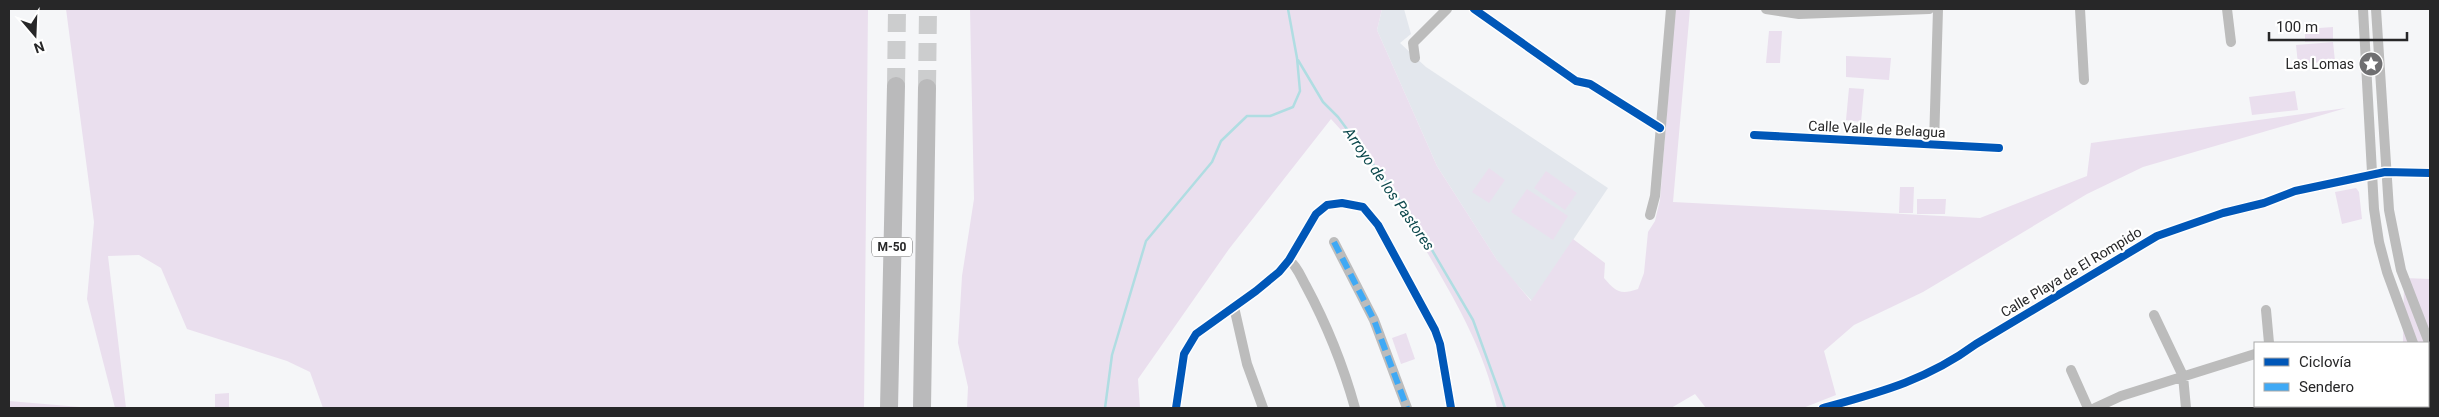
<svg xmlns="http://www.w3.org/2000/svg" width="2439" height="417" viewBox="0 0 2439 417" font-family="Roboto,sans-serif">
<rect width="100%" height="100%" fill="#f5f6f8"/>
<path fill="#e3e7ed" d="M1382 9H1404L1411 34 1400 43 1426 67 1608 188 1532 301 1502 268 1437 166 1377 30Z"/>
<path fill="#eadfee" d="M66 9H868L864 408H323L310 372 287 361 187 329 161 268 139 255 108 256 126 408H115L87 299 94 222Z
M970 9H1382L1377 30 1437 166 1497 260 1531 301 1573 239 1605 263 1604 278C1616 292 1620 295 1638 289L1644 273 1648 232 1655 221 1660 200 1675 9H1690L1673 202 1980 218 2087 176 2091 143 2346 108 2143 167 2087 194 1923 292 1854 325 1824 351 1836 395 1803 408H1706L1695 394 1671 408H1497C1484 351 1460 309 1431 259 1402 209 1370 160 1331 119L1229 249 1138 379 1140 408H967L968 387 958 343 962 276 974 199Z
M2333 27V41L2305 42V29Z
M1769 31H1782L1780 63H1766Z
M2333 42 2335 61 2298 64 2296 45Z
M1846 56 1891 58 1889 80 1846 77Z
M1849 88 1864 89 1861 122 1846 120Z
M2295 91 2298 110 2252 115 2249 97Z
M1489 168 1505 180 1489 203 1472 192Z
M1546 171 1577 193 1565 210 1534 188Z
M1900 187H1914L1913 213H1899Z
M2356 188 2359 192 2362 219 2342 224 2335 192Z
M1527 189 1568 216 1553 240 1511 212Z
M1917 199H1946L1945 214H1917Z
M2404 278 2430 279V408H2401V406H2428V343H2403Z
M1406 333 1415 359 1401 364 1392 338Z
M229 393V408H215V394Z
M9 401 92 408H9Z"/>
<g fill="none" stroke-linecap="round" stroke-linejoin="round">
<path stroke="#b0dde2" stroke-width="2.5" d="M1298 60 1323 102 1338 117 1415 221 1473 320 1505 408
M1105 408 1112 355 1146 241 1212 162 1221 141 1247 116H1270L1293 107 1300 91 1297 58 1288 9"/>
<path stroke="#cccdce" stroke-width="18" stroke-dasharray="18 9" stroke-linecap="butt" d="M896 86 897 9
M927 88 928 9"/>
<path stroke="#bcbcbc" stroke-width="10" d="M1474 9 1576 81 1590 84 1660 128
M1766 9 1799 14 1929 9
M2080 9 2084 80
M2227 9 2231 42
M2363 9 2374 209 2379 242 2387 272 2413 343
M2376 9 2389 210 2401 270 2430 345
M1415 58 1413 43 1447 9
M1754 135 1999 148
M1934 144 1938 9
M1650 215 1655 196 1671 9
M1334 242 1374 320 1407 408
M1289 260C1297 266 1301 277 1306 286 1327 325 1343 365 1355 408
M1234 307 1247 364 1263 408
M2266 310 2269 343
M2154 315 2183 376 2186 408
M2071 370 2088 408
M1176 408 1184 354 1196 334 1256 291 1279 272 1289 260 1316 214 1327 205 1342 203 1363 207 1378 225 1435 330 1440 344 1451 408
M1823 408C1881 392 1927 380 1976 344L2157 236 2223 213 2264 203 2295 191 2385 172 2430 173
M2095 408 2121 396 2255 354
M2424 408 2425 406"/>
<path stroke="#bababb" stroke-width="18" d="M889 408 896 86
M922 408 927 88"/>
<path stroke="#3fa9f5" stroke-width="6" stroke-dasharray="12 6" stroke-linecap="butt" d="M1334 242 1374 320 1407 408"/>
<defs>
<path id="cycleway" d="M1474 9 1576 81 1590 84 1660 128
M1754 135 1999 148
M1176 408 1184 354 1196 334 1256 291 1279 272 1289 260 1316 214 1327 205 1342 203 1363 207 1378 225 1435 330 1440 344 1451 408
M1823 408C1881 392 1927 380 1976 344L2157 236 2223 213 2264 203 2295 191 2385 172 2430 173"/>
</defs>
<use href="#cycleway" stroke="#fff" stroke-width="11"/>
<use href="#cycleway" stroke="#0057b8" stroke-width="8"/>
</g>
<defs>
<symbol id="sight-disc" viewBox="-11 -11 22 22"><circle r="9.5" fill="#6f6f71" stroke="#fff"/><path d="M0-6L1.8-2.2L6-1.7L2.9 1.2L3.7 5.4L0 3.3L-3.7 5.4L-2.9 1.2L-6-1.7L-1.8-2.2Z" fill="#fff"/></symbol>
</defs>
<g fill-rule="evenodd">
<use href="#sight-disc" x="2357" y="50" width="28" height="28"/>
</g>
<g text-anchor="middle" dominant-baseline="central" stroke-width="4.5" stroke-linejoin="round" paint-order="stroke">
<rect fill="#fff" stroke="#686868" stroke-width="1" x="872" y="237.5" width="40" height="19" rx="4"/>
<g font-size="12" font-weight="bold" fill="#272728">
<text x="892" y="247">M-50</text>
</g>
<g font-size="14" fill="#272728" stroke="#fff" text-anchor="end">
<text x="2354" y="64">Las Lomas</text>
</g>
<g font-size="14" fill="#272728" stroke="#fff">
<text transform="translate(1877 129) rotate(3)">Calle Valle de Belagua</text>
<text transform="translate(2071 272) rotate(-31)">Calle Playa de El Rompido</text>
</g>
<g font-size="15" font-style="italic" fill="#0d494d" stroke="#fff">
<text transform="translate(1389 189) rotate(55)">Arroyo de los Pastores</text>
</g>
</g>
<rect width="2439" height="417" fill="none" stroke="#272728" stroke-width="20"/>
<rect x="2254" y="342" width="175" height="65" fill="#ffffff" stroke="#a9a9a9"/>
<rect x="2264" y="358" width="25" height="8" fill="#0057b8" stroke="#a9a9a9"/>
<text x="2299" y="367" font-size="15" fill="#272728">Ciclovía</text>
<rect x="2264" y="383" width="25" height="8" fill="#3fa9f5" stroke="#a9a9a9"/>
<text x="2299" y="392" font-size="15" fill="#272728">Sendero</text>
<g transform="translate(35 35) rotate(161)" stroke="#ffffff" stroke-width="4" paint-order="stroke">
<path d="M0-4L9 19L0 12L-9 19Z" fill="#272728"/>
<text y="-8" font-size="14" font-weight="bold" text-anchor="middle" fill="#272728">N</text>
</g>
<path d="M2269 32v8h138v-8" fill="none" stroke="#272728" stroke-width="2.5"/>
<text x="2276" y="32" font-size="15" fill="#272728" stroke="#ffffff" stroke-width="4" paint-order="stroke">100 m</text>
</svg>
